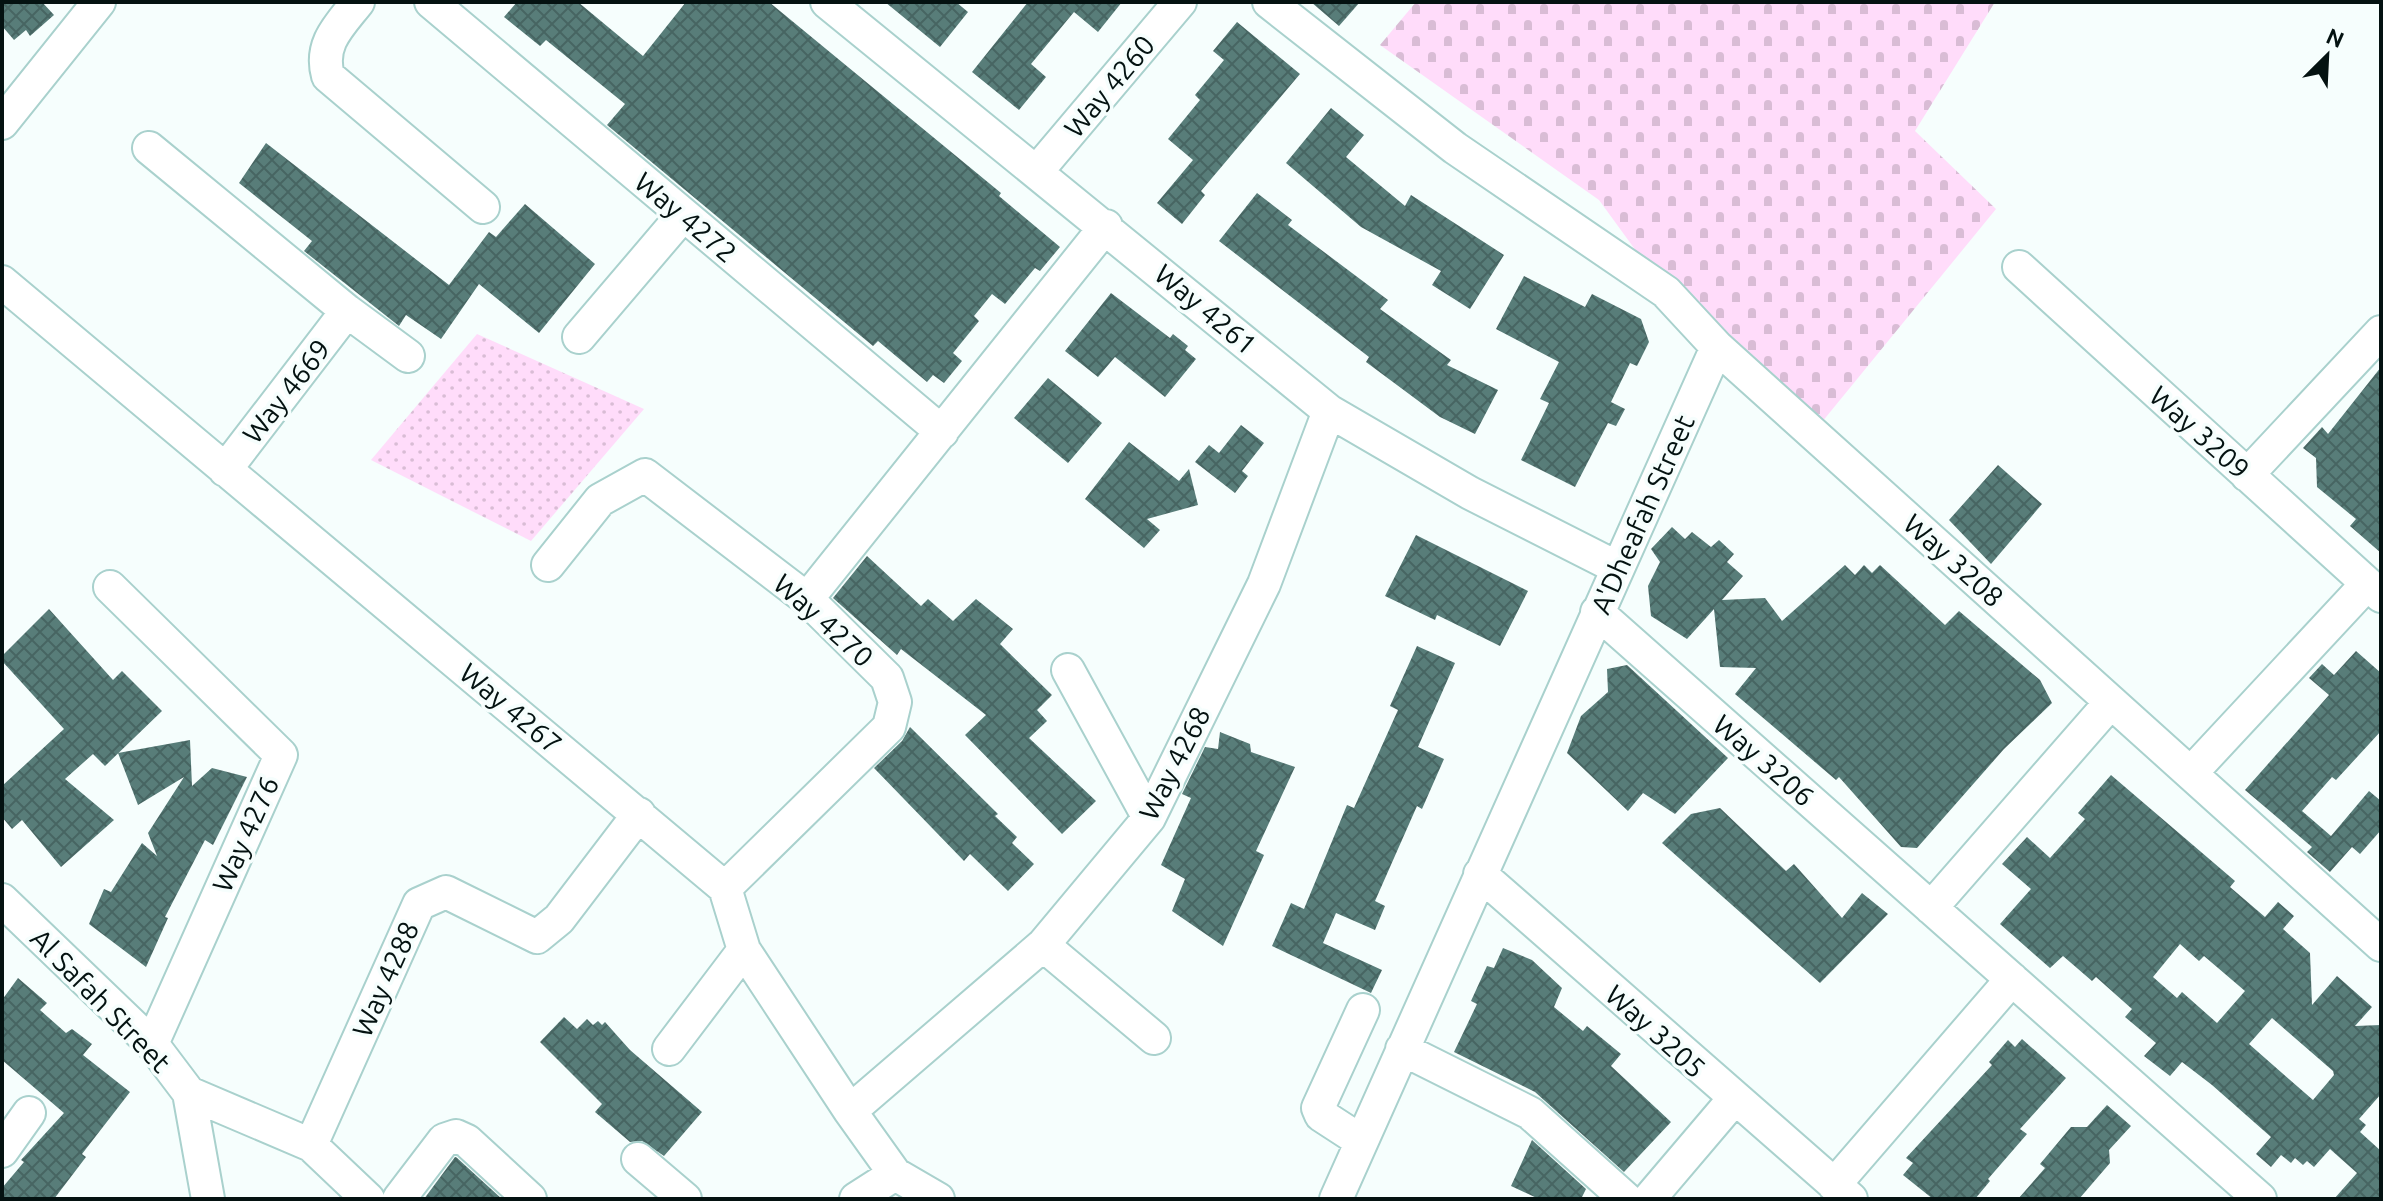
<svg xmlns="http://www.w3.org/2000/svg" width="2383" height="1201" viewBox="0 0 2383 1201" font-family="Ubuntu,sans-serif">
<defs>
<pattern id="cemetery-stones" width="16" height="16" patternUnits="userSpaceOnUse" patternTransform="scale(2)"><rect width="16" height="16" fill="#ffdcfa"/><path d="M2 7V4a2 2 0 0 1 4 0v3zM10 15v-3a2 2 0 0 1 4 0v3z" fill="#d9bcd5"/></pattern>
<pattern id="garden-dots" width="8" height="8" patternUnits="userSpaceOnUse" patternTransform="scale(2)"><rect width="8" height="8" fill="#ffdcfa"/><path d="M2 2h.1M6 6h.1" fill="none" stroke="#d9bcd5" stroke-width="1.8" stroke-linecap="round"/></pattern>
<pattern id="building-cross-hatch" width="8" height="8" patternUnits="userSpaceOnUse" patternTransform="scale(2)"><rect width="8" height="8" fill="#587d79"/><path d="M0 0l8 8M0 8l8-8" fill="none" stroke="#476562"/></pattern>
</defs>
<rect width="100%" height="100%" fill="#f6fefd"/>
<path fill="url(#cemetery-stones)" d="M1416 2H1995L1915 131 1996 209 1813 433 1666 292 1599 200 1380 45Z"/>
<path fill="url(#garden-dots)" d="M477 334 644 409 531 541 371 460Z"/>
<path fill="url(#building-cross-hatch)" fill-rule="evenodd" d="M2 2H42L54 15 30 36 26 30 14 40 2 26Z
M517 2H578L643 56 686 2H769L1001 193 999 196 1060 247 1040 271 1035 268 1005 304 992 294 974 316 979 321 953 353 962 361 944 383 933 375 927 382 878 341 873 346 607 125 625 104 546 40 540 46 504 17Z
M885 2H956L968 12 940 47Z
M1028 2H1122L1098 32 1074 12 1031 64 1046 77 1019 110 972 72Z
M1311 2H1360L1339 26Z
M1237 22 1300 74 1201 191 1205 195 1182 224 1157 203 1193 160 1168 139 1200 100 1195 95 1224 60 1213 51Z
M1331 108 1364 135 1346 157 1405 206 1411 195 1504 255 1470 309 1432 285 1441 271 1361 227 1286 163Z
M266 143 449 285 489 232 496 237 525 204 595 264 539 333 479 284 441 339 406 315 399 326 304 251 312 241 239 183Z
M1257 193 1292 220 1288 225 1388 300 1380 309 1451 360 1447 365 1498 390 1475 434 1440 417 1366 362 1369 357 1219 241Z
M1524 276 1585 307 1592 294 1641 319 1649 342 1637 366 1630 363 1611 402 1625 409 1616 426 1608 423 1575 487 1521 460 1549 403 1540 399 1559 362 1496 329Z
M1111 293 1170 338 1173 334 1188 346 1185 350 1196 359 1165 397 1115 357 1098 377 1065 351Z
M2381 367V553L2350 526 2356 519 2317 487 2316 458 2303 448 2322 427 2328 434Z
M1048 378 1102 423 1068 463 1014 418Z
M1241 425 1264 443 1242 471 1248 476 1235 493 1195 462 1209 445 1219 453Z
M1129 442 1179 481 1189 469 1198 505 1147 519 1160 530 1144 548 1085 499Z
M1998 465 2042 504 1991 564 1949 520Z
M1672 527 1685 539 1692 532 1711 547 1719 540 1734 554 1727 562 1743 576 1722 600 1765 598 1782 621 1845 565 1855 575 1864 565 1872 573 1880 565 1945 625 1959 611 2040 680 2052 703 2004 749 1917 848 1901 847 1839 777 1836 780 1735 694 1756 668 1720 667 1714 609 1687 639 1651 616 1648 586 1660 562 1651 549Z
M1416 535 1528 591 1500 646 1437 615 1435 620 1385 596Z
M867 556 921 606 928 599 953 621 976 599 1013 629 1000 644 1052 695 1037 710 1047 721 1029 738 1096 801 1062 834 965 735 986 715 901 649 897 655 833 598Z
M49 609 113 680 122 671 162 711 105 766 93 754 65 779 114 820 61 867 22 820 12 829 2 817V786L64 729 2 661V656Z
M1417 646 1455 663 1418 747 1444 759 1422 809 1417 806 1375 901 1385 906 1375 930 1336 913 1323 943 1382 970 1371 993 1272 946 1291 903 1304 909 1347 805 1354 808 1398 710 1390 706Z
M2356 651 2381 673V731L2336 780 2332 777 2302 811 2331 836 2369 791 2381 801V830L2360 854 2352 847 2330 872 2307 852 2312 847 2245 790 2329 695 2309 678 2322 664 2334 675Z
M1627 665 1728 758 1675 814 1643 793 1628 811 1567 753 1581 716 1608 692 1607 669Z
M910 727 998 814 995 816 1017 837 1012 843 1034 864 1008 891 970 854 964 861 874 768 902 741Z
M1220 732 1250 744 1251 752 1295 767 1256 851 1264 855 1223 946 1172 911 1185 879 1161 865 1191 798 1182 794 1205 747 1218 749Z
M190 740 192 786 212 768 247 777 213 845 205 840 165 917 168 918 146 967 89 924 104 889 111 892 142 843 157 856 148 833 184 777 138 805 118 753Z
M2111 775 2235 881 2230 887 2265 917 2278 902 2294 916 2283 929 2310 953 2312 1005 2337 976 2372 1007 2355 1026 2381 1025V1094L2359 1119 2366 1125 2360 1132 2381 1151V1199H2334L2357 1173 2330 1149 2314 1167 2307 1161 2303 1165 2295 1158 2291 1163 2281 1155 2271 1167 2256 1154 2271 1137 2212 1085 2182 1062 2170 1076 2144 1056 2156 1043 2125 1017 2132 1009 2096 977 2092 981 2063 956 2050 968 2000 924 2031 889 2002 864 2027 837 2050 858 2085 819 2078 813ZM2180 944 2199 961 2204 956 2245 991 2217 1023 2182 992 2177 998 2153 977ZM2272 1018 2333 1071 2334 1075 2313 1100 2249 1044Z
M1720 808 1786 871 1794 864 1842 918 1862 893 1888 914 1820 983 1662 843 1691 814Z
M1503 948 1532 960 1562 988 1554 1007 1583 1031 1587 1026 1621 1054 1611 1066 1671 1122 1624 1172 1535 1092 1454 1052 1477 1004 1471 1001 1487 966 1494 968Z
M18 978 47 1003 40 1010 66 1033 72 1029 92 1044 83 1055 130 1092 82 1154 86 1157 54 1199H2V1188L24 1162 21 1160 64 1113 2 1060V1000Z
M564 1017 577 1029 587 1019 593 1025 598 1021 602 1025 605 1022 630 1050 702 1112 664 1156 642 1141 630 1142 595 1112 602 1104 540 1042Z
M2022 1039 2066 1078 2020 1129 2027 1134 1988 1179 1990 1181 1975 1199H1933L1903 1175 1913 1163 1906 1158 1992 1065 1989 1062 2008 1040 2015 1047Z
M2107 1105 2131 1126 2109 1150 2110 1163 2079 1199H2018L2045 1168 2040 1164 2071 1127H2087Z
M1532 1140 1586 1189 1581 1199H1539L1511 1186Z
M455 1157H456L502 1199H424Z"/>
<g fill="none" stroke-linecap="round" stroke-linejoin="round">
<defs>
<path id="minor" d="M358 2C339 26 319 44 328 76L483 207
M431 2 942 432
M827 2 1329 411 1470 493 1618 568
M1269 2 1455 148 1666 292 1717 347 1336 1199
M2 123 99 2
M149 148 347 311 408 356
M1038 170 1180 2
M2019 267 2381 596
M2 282 725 888 744 950 850 1111 895 1174 938 1199
M579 337 683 215
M1717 347 2381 945
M225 470 347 311
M2247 475 2381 332
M548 565 600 500 645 475 807 599 887 678 895 702 889 727 725 888
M110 587 281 755 152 1044
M807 599 1106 226
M1597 612 2260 1199
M1068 670 1149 818
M2191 773 2367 584
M1480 874 1851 1199
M2 900 152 1044 189 1093 208 1199
M1931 908 2111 702
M1043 945 1154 1038
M669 1049 744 950
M1402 1049 1530 1113 1626 1199
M189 1093 311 1145 368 1199
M850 1111 1043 945 1149 818 1264 584 1329 411
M1361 1141 1321 1115 1318 1108 1363 1010
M311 1145 419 904 446 892 537 937 559 919 639 814
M2 1151 29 1113
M638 1159 685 1199
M1834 1185 2012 979
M399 1199 444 1140 456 1136 467 1141 530 1199
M856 1199 895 1174
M1649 1199 1734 1099"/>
</defs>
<use href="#minor" stroke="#a9d1cd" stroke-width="36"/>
<use href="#minor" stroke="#fff" stroke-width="32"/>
</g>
<g text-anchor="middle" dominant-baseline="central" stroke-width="7" stroke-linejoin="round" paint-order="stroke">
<g font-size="28" fill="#041211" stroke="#f6fefd">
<text transform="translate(1109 86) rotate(-50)">Way 4260</text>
<text transform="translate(686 217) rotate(40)">Way 4272</text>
<text transform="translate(1206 309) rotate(40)">Way 4261</text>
<text transform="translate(286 391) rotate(-52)">Way 4669</text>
<text transform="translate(2200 432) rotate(42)">Way 3209</text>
<text transform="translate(1642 514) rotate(-66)">A'Dheafah Street</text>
<text transform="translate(1954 560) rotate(42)">Way 3208</text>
<text transform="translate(824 620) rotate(42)">Way 4270</text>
<text transform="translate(511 708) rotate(40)">Way 4267</text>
<text transform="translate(1764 760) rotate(41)">Way 3206</text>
<text transform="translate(1174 763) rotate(-63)">Way 4268</text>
<text transform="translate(245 834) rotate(-66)">Way 4276</text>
<text transform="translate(385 979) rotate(-66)">Way 4288</text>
<text transform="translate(101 1000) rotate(46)">Al Safah Street</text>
<text transform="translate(1656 1031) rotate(42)">Way 3205</text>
</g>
</g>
<rect width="2383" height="1201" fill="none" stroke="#041211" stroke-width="8"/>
<g transform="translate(2327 56) rotate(24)" stroke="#f6fefd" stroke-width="6" paint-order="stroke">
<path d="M0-6L14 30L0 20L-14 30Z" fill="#041211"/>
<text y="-12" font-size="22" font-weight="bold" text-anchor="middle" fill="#041211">N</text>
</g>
</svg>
